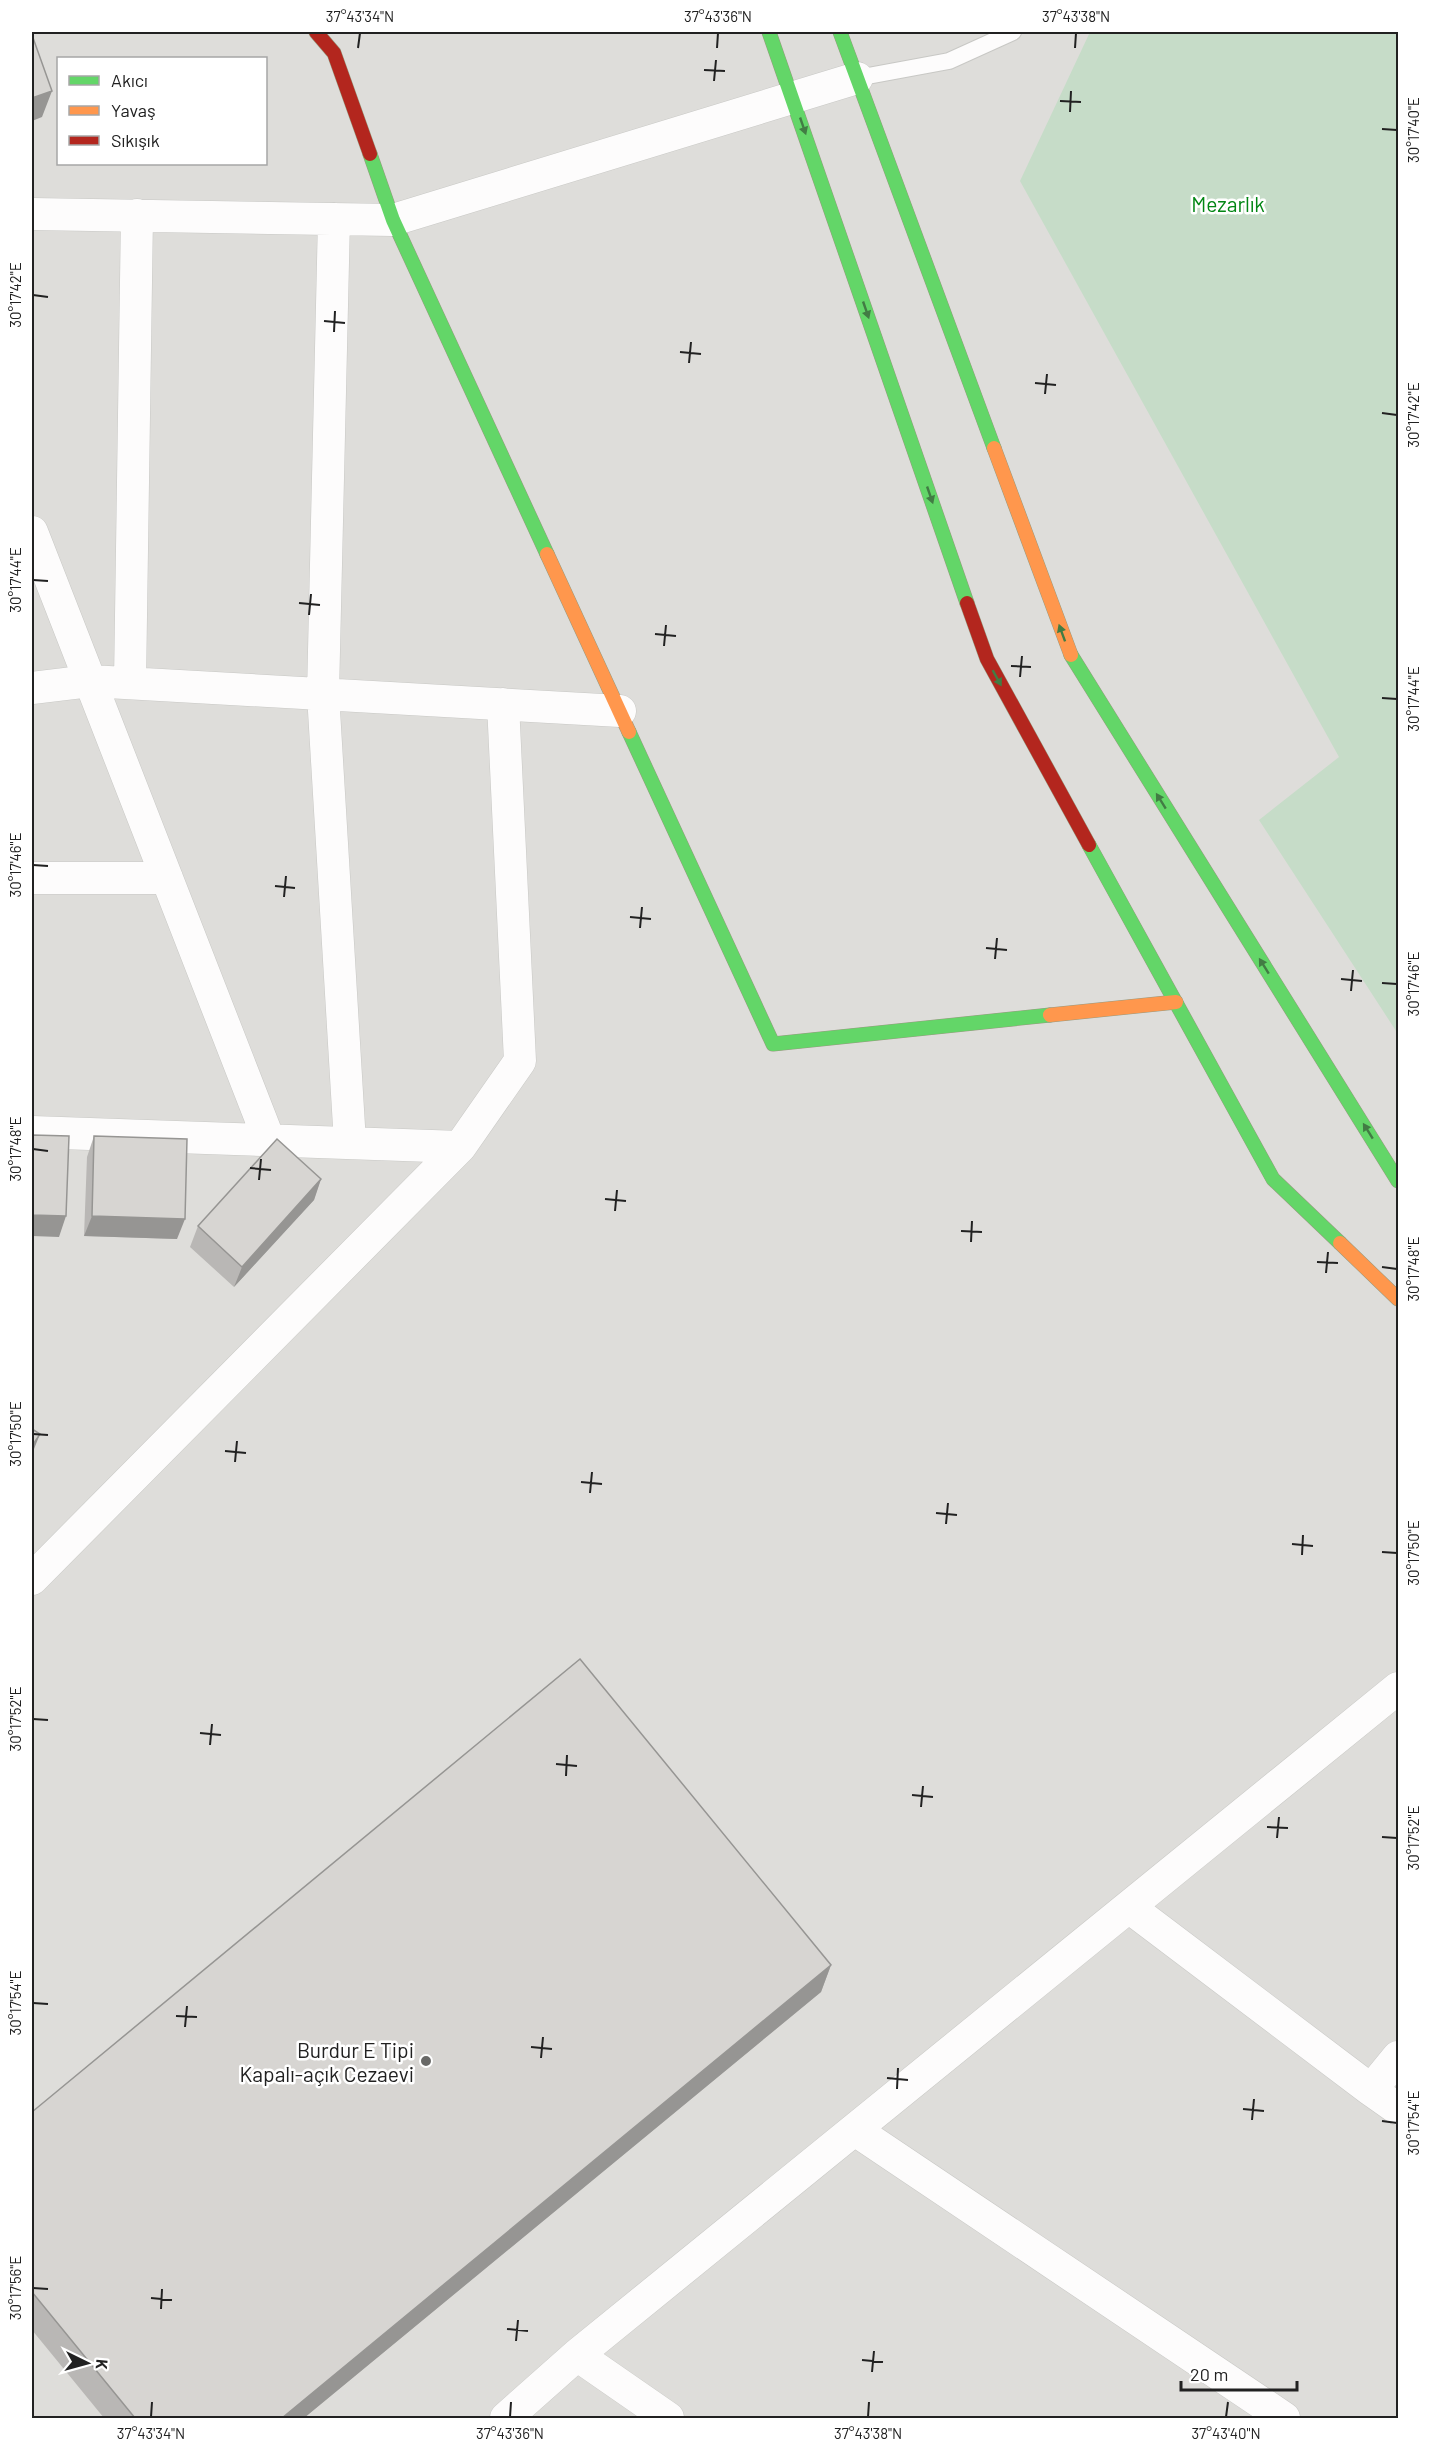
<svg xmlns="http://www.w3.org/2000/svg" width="1430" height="2450" viewBox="0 0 1430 2450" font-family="Barlow,sans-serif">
<rect width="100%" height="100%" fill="#efeee9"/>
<path fill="#deddda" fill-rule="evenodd" d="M32 32H1398V2418H32ZM58 58H266V164H58Z"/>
<path fill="#c6dcc8" d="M1090 32H1398V1034L1259 820 1339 757 1020 181Z"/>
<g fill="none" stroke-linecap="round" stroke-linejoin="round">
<defs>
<path id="lane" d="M857 78 949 61 1013 32"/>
<path id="street" d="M32 214 393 220 857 78
M334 219 323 694 350 1143
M32 532 269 1140
M130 683 137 215
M32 688 90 681 620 711
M32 878H167
M32 1132 460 1147
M32 1579 460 1147 520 1061 503 704
M1129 1907 1371 2090 1398 2057
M1371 2090 1398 2109
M855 2130 1284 2418
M577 2355 1398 1688
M506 2418 577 2355 668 2418"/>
<path id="fast" d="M769 32 967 603
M840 32 994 448
M370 154 393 220 547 554
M1071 655 1398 1181
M629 732 773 1044 1050 1015
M1089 845 1273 1179 1340 1243"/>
<path id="slow" d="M994 448 1071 655
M547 554 629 732
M1050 1015 1176 1002
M1340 1243 1398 1299"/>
<path id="jam" d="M316 32 334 53 370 154
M967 603 987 659 1089 845"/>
</defs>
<use href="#lane" stroke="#c8c8c5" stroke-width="18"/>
<use href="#street" stroke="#c8c8c5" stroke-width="33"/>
<use href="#fast" stroke="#979a7f" stroke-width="15"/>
<use href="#slow" stroke="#979a7f" stroke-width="15"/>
<use href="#jam" stroke="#979a7f" stroke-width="15"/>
<use href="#lane" stroke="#fdfcfc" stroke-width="16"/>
<use href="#street" stroke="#fdfcfc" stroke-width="32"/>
<use href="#fast" stroke="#63d668" stroke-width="14"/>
<use href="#slow" stroke="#ff974d" stroke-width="14"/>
<use href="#jam" stroke="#b3261e" stroke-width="14"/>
</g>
<path fill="#b9b7b5" d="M94 1136 177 1239 84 1236 87 1157Z
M321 1179 314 1200 234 1287 190 1247 198 1226Z
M831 1965 821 1992 304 2418H104L32 2330V2112Z"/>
<path fill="#969593" d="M52 91 42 117 32 121V98Z
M321 1179 314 1200 234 1287 242 1267Z
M32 1215 66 1216 59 1237 32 1236Z
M92 1216 185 1219 177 1239 84 1236Z
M40 1434 32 1454V1455V1446Z
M831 1965 821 1992 304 2418H282Z"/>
<path fill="#d7d5d2" stroke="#969593" stroke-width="1.5" d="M32 35 52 91 32 98Z
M32 1135 69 1136 66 1216 32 1215Z
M94 1136 187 1139 185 1219 92 1216Z
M277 1139 321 1179 242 1267 198 1226Z
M32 1429 40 1434 32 1446Z
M580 1659 831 1965 282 2418H135L32 2292V2112Z"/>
<defs><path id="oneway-solid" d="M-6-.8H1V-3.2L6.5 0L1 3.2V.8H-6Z" transform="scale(1.5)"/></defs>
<g fill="#427c44">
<use href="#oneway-solid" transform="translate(803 126) rotate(71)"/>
<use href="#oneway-solid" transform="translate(866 310) rotate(71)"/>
<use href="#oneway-solid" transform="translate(930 495) rotate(71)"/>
<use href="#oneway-solid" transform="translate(1062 633) rotate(-110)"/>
<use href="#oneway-solid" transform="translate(997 678) rotate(61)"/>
<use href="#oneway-solid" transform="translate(1161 801) rotate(-122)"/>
<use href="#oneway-solid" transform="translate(1264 966) rotate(-122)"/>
<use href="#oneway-solid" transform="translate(1368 1131) rotate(-122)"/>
</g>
<path fill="none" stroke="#212121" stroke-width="2" d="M358 48 360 33M717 48 718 33M1075 48 1076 33M704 70 725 71M714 81 716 60M1060 101 1081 102M1070 112 1071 91M1382 129 1397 130M33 295 48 297M324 321 345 323M334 332 335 311M680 352 701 354M689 363 691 342M1035 383 1056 385M1045 394 1047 374M1382 413 1397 415M33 580 48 581M299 603 320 605M309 615 311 594M655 634 676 636M664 646 666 625M1011 666 1031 667M1020 677 1022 656M1382 698 1397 699M33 865 48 866M275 886 295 888M284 897 286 876M630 917 651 919M640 928 642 907M986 948 1007 950M995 959 997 938M1341 979 1362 981M1382 983 1397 984M1351 991 1353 970M33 1149 48 1151M250 1168 271 1170M259 1180 261 1159M605 1199 626 1201M615 1211 617 1190M961 1231 982 1232M971 1242 972 1221M1317 1262 1338 1263M1382 1267 1397 1269M1326 1273 1328 1252M33 1434 48 1435M225 1451 246 1453M235 1462 237 1441M581 1482 602 1484M590 1493 592 1472M936 1513 957 1515M946 1524 948 1503M1292 1544 1313 1546M1382 1552 1397 1553M1302 1555 1303 1535M33 1719 48 1720M200 1733 221 1735M210 1745 212 1724M556 1764 577 1766M566 1776 567 1755M912 1795 933 1797M921 1807 923 1786M1267 1827 1288 1828M1382 1837 1397 1838M1277 1838 1279 1817M33 2003 48 2004M176 2016 197 2017M185 2027 187 2006M531 2047 552 2049M541 2058 543 2037M887 2078 908 2080M897 2089 898 2068M1243 2109 1264 2111M1252 2120 1254 2099M1382 2121 1397 2123M33 2288 48 2289M151 2298 172 2300M161 2309 162 2289M507 2329 528 2331M516 2341 518 2320M862 2360 883 2362M872 2372 874 2351M151 2417 152 2402M510 2417 511 2402M868 2417 869 2402M1226 2417 1228 2402"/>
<circle fill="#696967" stroke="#fff" stroke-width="2" cx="426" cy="2061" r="6"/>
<g text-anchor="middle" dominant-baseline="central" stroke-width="5" stroke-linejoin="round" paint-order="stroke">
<g font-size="21" fill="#028614" stroke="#fff">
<text x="1228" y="203">Mezarlık</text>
</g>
<g font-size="21" fill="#212121" stroke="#fff" text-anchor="end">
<text x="414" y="2049">Burdur E Tipi<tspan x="414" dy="24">Kapalı-açık Cezaevi</tspan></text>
</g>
</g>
<rect width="1430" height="2450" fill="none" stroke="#ffffff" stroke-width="66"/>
<rect x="57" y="57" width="210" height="108" fill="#ffffff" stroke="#a6a6a6" stroke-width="1.5"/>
<rect x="69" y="76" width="30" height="9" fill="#63d668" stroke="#a6a6a6" stroke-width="1.5"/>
<text x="111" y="87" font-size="18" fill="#212121">Akıcı</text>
<rect x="69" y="106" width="30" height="9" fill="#ff974d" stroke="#a6a6a6" stroke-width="1.5"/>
<text x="111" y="117" font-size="18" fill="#212121">Yavaş</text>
<rect x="69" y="136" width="30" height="9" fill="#b3261e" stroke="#a6a6a6" stroke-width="1.5"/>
<text x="111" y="147" font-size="18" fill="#212121">Sıkışık</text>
<g transform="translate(87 2363) rotate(95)" stroke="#ffffff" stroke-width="4.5" paint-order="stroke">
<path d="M0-4.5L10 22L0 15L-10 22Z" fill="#212121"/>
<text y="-9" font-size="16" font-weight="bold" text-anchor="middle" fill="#212121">K</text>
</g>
<path d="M1181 2381v9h116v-9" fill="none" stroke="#212121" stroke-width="3"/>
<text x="1190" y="2381" font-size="18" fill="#212121" stroke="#ffffff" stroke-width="4.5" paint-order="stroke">20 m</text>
<rect x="33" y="33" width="1364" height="2384" fill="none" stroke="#212121" stroke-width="2"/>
<g font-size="15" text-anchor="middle" fill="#212121">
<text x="360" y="22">37°43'34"N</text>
<text x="718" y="22">37°43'36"N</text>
<text x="1076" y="22">37°43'38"N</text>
<text transform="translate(1414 130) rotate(-90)" y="5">30°17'40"E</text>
<text transform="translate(16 295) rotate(-90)" y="5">30°17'42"E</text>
<text transform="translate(1414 415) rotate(-90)" y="5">30°17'42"E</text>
<text transform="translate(16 580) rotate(-90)" y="5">30°17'44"E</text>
<text transform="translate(1414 699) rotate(-90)" y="5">30°17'44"E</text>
<text transform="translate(16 865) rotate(-90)" y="5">30°17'46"E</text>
<text transform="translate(1414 984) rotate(-90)" y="5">30°17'46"E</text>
<text transform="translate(16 1149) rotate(-90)" y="5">30°17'48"E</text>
<text transform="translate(1414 1269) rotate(-90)" y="5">30°17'48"E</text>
<text transform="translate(16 1434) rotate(-90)" y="5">30°17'50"E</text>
<text transform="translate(1414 1553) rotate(-90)" y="5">30°17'50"E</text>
<text transform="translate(16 1719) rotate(-90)" y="5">30°17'52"E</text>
<text transform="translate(1414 1838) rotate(-90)" y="5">30°17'52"E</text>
<text transform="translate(16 2003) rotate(-90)" y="5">30°17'54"E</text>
<text transform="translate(1414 2123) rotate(-90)" y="5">30°17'54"E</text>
<text transform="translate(16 2288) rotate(-90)" y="5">30°17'56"E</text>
<text x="151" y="2439">37°43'34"N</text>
<text x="510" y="2439">37°43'36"N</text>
<text x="868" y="2439">37°43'38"N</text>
<text x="1226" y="2439">37°43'40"N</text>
</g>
</svg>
